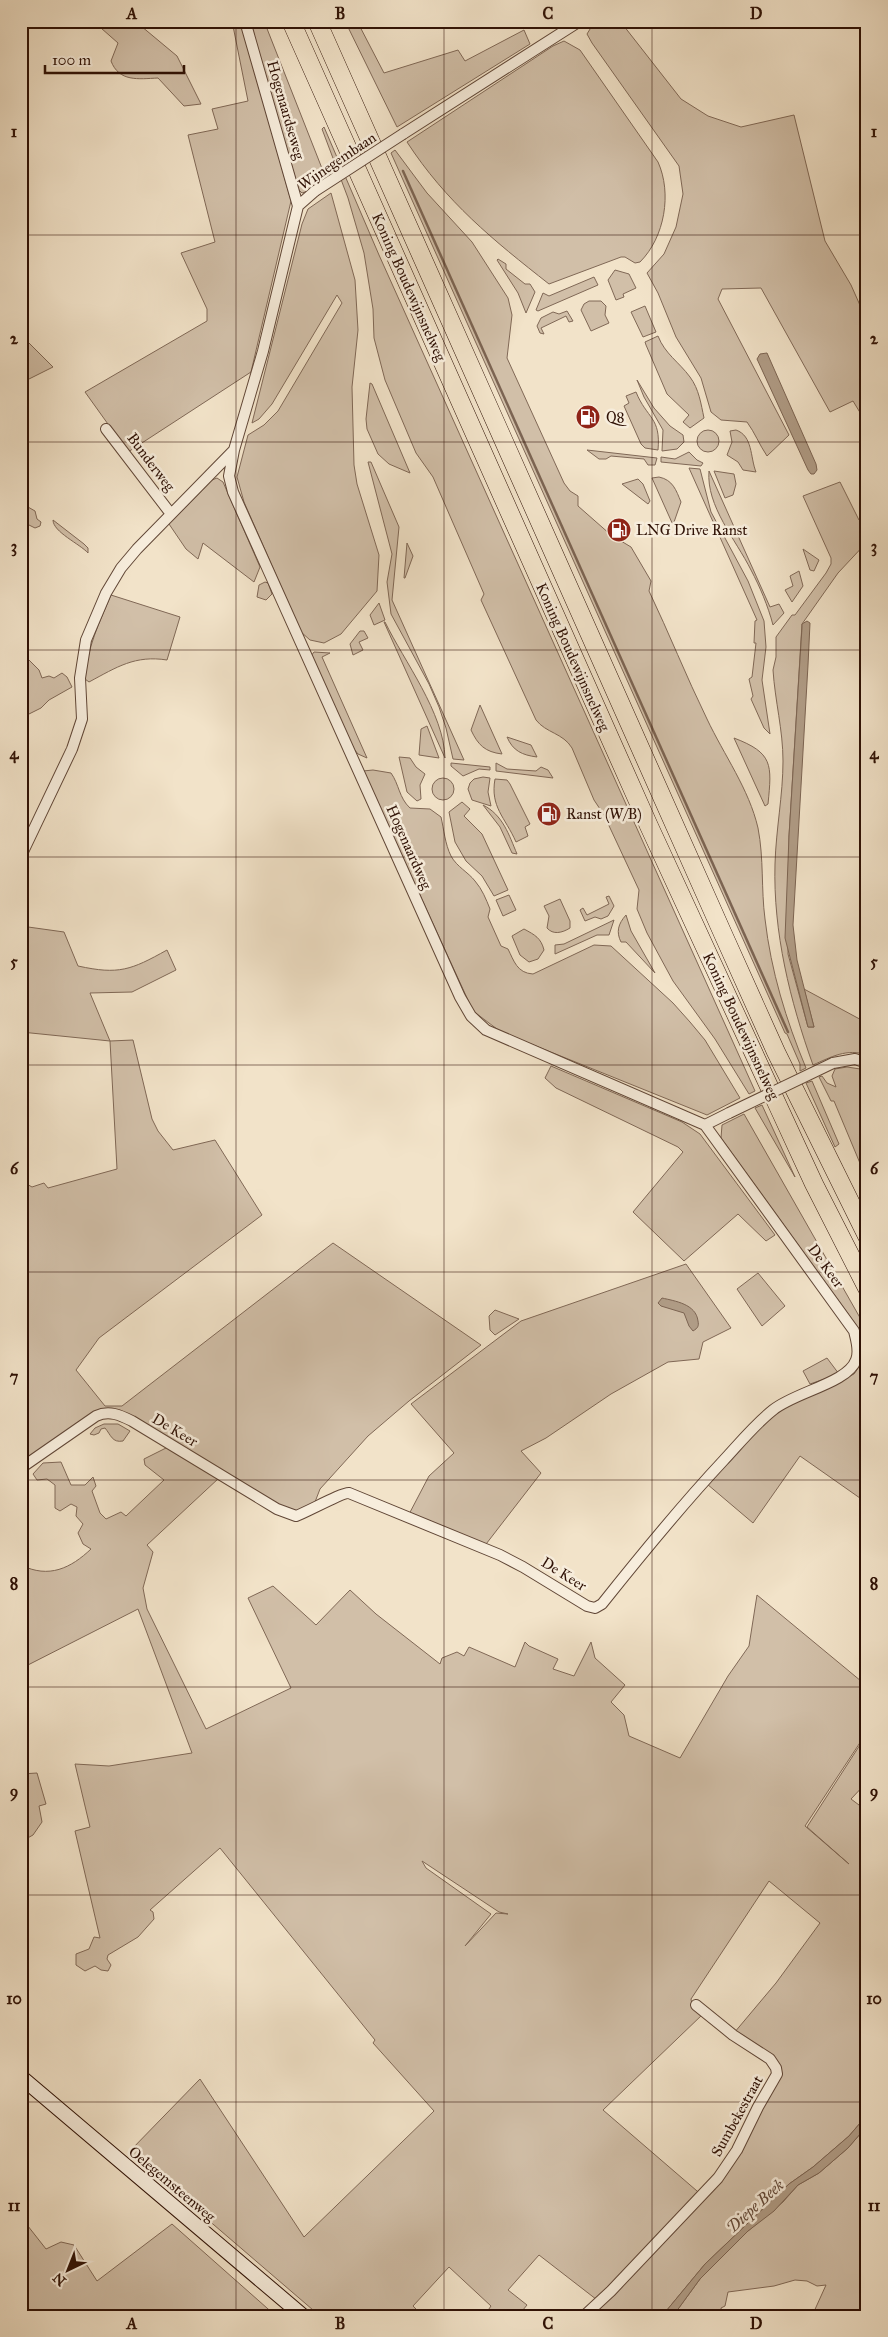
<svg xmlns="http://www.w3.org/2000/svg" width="888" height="2337" viewBox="0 0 888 2337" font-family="'IM FELL Great Primer',serif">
<rect width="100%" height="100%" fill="#f2e3c9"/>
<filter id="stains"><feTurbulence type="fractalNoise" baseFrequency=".004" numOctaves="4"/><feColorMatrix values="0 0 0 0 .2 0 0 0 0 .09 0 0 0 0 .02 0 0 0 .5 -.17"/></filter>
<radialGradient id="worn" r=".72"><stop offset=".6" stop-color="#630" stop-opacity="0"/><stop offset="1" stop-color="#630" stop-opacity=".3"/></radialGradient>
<path fill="#d1bfa8" stroke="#806856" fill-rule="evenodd" d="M93 21H135L177 56 201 104 184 106 158 78C138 79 119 82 111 61L118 43Z
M232 21H241L291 201 251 372 128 452 85 392 207 321V309L181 253 215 242 188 135 218 129 212 109 248 101Z
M248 21H264L325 176 308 191 302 193 299 190Z
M345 21H357L384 73 458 50 465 61 524 30 530 44 397 127Z
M595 21H620L681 99 708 116 741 127 794 115 825 241 851 285 867 321V424L853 401 830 412 761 288 722 289 718 299 789 435 767 456C759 444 755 433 747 422L721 420 711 412 701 378 676 337 658 293 647 273 664 254 676 227 683 194 679 166 592 43 587 34Z
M564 41 580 50 658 162C672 193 665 237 640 262L635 263 625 257H621L549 284C493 240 446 202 407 142L553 46Z
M324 127 379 255 755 1091 749 1094 715 1039 673 981 647 933 637 909 639 890 604 815 594 800 572 748C563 733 546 733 536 720L481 600 484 594 433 477 416 453 385 380 374 338 373 309 364 253 348 198 322 129Z
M395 150 427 193 472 242 508 298 512 315 507 358 564 483 570 491 578 496V506L611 535 631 547 651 581 649 591C669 633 686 676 707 719 724 755 749 789 758 828 764 859 761 889 765 919 771 971 786 1020 806 1068L800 1071V1064L787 1034 785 1033 416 209 391 153Z
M331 193 355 280 358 330 352 387 354 465 357 484 379 555 377 591 341 634 324 643 310 640 301 632 244 502 237 477 248 435 264 425 278 411 342 303 337 295 272 404 259 419 252 423 302 224 308 209Z
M498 259 506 264V269L525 284H530L535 292 526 313 518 293 497 260Z
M615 270 629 274 636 288 623 294 624 297 616 300 608 280Z
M594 277 598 285 538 311 536 310 543 293 549 296Z
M589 301H601L606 306 605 315 609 323 591 331 581 310 584 304Z
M645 306 656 332 643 337 631 312Z
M567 311 573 321 569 322 566 316 541 328 544 334 540 333 537 326 541 318 553 312 559 314Z
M21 335 53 367 21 383Z
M658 336C665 354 679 362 690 377 699 389 701 404 704 418L690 428 683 422 689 415 667 394 646 345 645 342Z
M637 380 654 408 670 426 683 435 684 442 677 449 662 451 663 430 644 397Z
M370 383 372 384 410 473 389 464 378 454 367 429 366 419Z
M636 392C647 419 661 417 658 450L645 448 641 444 624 406 629 403 626 396Z
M736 430C753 436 750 457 756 472L743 470 738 462 727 455 732 442 730 431Z
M697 441a11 11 0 1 1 22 0a11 11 0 1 1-22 0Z
M587 450 657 458 655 465H648L644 459 611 456 606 459H599Z
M689 452 697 460 703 463 701 466 661 462V457L675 459Z
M368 462H371L399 527 392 600 464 760 453 759 446 728 439 707 429 684 391 614 387 582 392 554Z
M689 468 700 469 711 512 748 581 764 621 766 647 762 680 770 734 764 728 751 699 753 696 749 679 752 677 756 643H754L755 621 757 620Z
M709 471 770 607 779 604 784 613 773 625C768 606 760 587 751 570 736 540 706 506 709 471Z
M714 471 734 474 736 484 733 495 725 498Z
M659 477C673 480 676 490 681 502L673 525 652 478Z
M217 478 223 482 260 567 254 582 203 543 198 559 186 549 169 524 212 480Z
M638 479 643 484 650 501 648 504 622 484Z
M840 482 859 520 867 506V542L838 573 802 624 789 836 788 954 808 1027H814L804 989 867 1023V1055C847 1048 831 1057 813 1065 790 1001 773 932 775 864 776 829 783 795 783 761 783 730 775 701 773 670L776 657V637L792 615H795L826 573 831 564V558L803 496Z
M28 507 35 511 37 519 41 522 40 526 35 528 21 521V515Z
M53 520 84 544 88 548V553C80 544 53 532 53 520Z
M407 543 413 556 405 578H404Z
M803 549 819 560 814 571 810 570Z
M799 571 803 586 792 602 785 590 793 586 790 576Z
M265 582 268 583 272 594 266 600 257 597 259 585Z
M111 595 180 617 167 660C135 655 117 667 89 682L85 679C87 648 99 623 111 595Z
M379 603 385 620 374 625 370 615Z
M384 622H385C404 661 444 713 445 758Z
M360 631H364L368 638 359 642 363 650 353 655 350 644Z
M314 652 330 653 322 657 367 758 358 754 354 749 311 656Z
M28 659 39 670 42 678 49 676 54 678 62 673 67 677 72 687 49 700 41 708 21 718V693L24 687 21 681V660Z
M480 705 502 754C485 752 478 745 471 730Z
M427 726 439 758 419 755 421 729Z
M507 737 531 745 537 757C522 755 513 751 507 737Z
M734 738C773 753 772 764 768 804L765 806Z
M399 757 410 758 416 767 425 774 420 785 421 799 417 801 407 792Z
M451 763 490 767V770L479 769 463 776 451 766Z
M496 763 507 769 536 771 541 767 548 770 553 778 496 771Z
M373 770 391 773C399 784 399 798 410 808L430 809 441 817C444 830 445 844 451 856 457 867 468 872 475 881 482 889 486 899 490 909L488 917 501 946 508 949C514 961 517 973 533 974L594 945 611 946 673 1003 690 1022 705 1040 740 1098 707 1115 501 1032 473 1011 363 771Z
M483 777 490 778 488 792 491 806 472 800 468 789 470 783 474 779Z
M432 789a11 11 0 1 1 22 0a11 11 0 1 1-22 0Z
M495 779 507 780 510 784 530 824 525 827 528 836 516 842C505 817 490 807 495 779Z
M462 802 470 809 464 816 482 834 508 890 494 896 482 876 466 861 455 842 449 812Z
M483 805C503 815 509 835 517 854L512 853 500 827Z
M509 895 516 910 503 916 496 900Z
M609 896 614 906 608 916 601 919 595 917 585 921 580 910 583 908 587 915 609 904 606 897Z
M560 899 570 921V928C562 933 553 935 547 928L549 916 544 906Z
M626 915 631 931 655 973 626 942H621C616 932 618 924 626 915Z
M614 920 609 935H597L555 954V945L564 944Z
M21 926 64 932 78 966C119 975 131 970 167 950L176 970 132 992 90 993 110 1041 133 1040 152 1119 158 1131 173 1150 215 1140 262 1215 99 1338 76 1370 105 1406H122L333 1243 481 1345 409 1401 368 1436 320 1489 315 1502 302 1512 289 1511 112 1410 21 1465V1184L25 1183 32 1187 44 1183 48 1188 117 1169 110 1041 21 1032Z
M524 929C535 935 541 938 544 950L538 959 529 962 520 955 512 936Z
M551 1066 682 1122 700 1134 775 1235 766 1241 738 1214 684 1261 633 1212 683 1152 678 1147 556 1088 545 1078Z
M847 1067 867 1070V1180L834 1101H831L819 1077 822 1076 827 1083 836 1087 832 1076 835 1069Z
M812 1081 839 1144 835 1147 806 1083Z
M762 1105 795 1177 755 1108Z
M744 1114 867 1330V1503L800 1456 753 1523 707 1484 774 1413 854 1374C865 1360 863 1345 859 1329L721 1138 722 1125Z
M686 1264 731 1328 703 1342 699 1359 668 1362 611 1394 546 1438 521 1451 541 1473 483 1548 407 1518 429 1476 454 1453 411 1404 521 1321Z
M758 1273 785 1306 762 1326 737 1289Z
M495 1310 519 1319 495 1335 490 1330 489 1316Z
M827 1358 839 1374 810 1384 803 1371Z
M104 1424H118L130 1431 123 1441C112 1443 111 1435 105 1428L101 1429 99 1433 94 1435 90 1434 95 1428Z
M168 1447 219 1478 147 1545 153 1552 143 1588 147 1609 206 1729 291 1688 248 1598 273 1586 316 1625 350 1590 376 1614 440 1664 442 1658 457 1652 464 1656 469 1647 515 1667 525 1642 529 1646 558 1659 553 1669 574 1676 591 1642 595 1658 625 1685 611 1702 624 1715 629 1736 680 1758 728 1676 749 1646 757 1595 867 1686V1732L805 1826 849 1864 807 1827 867 1734V1782L851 1799 867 1811V2115L849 2136 813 2167 789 2184 705 2264 662 2316H589L601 2303 539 2255 508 2290 527 2305 518 2316H484L491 2306 449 2267 413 2306 423 2316H320L129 2152 200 2079 304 2237 434 2111 373 2043 375 2040 220 1848 150 1910 153 1912 154 1919 138 1937 108 1955 107 1959 111 1965 108 1971 101 1970 95 1966 85 1971 76 1965V1954L89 1949 94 1937 100 1938 75 1831 90 1827 75 1764 109 1766 192 1753 138 1609 24 1667 21 1684V1565C49 1579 71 1568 91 1549L83 1544 78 1533 83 1524 76 1516 77 1507 71 1504 60 1511 55 1508V1485L47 1479 37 1480 33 1474 43 1463 61 1462 71 1485H85L93 1477 96 1486 92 1491 100 1513 106 1519 121 1512 126 1516 164 1480 145 1465 144 1459ZM422 1861 499 1912 508 1914 496 1913 465 1946 491 1914 426 1868ZM769 1881 820 1923 776 1983 734 2033 781 2075 704 2197 603 2110 703 2014 692 2005 691 1999Z
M37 1773 46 1804 39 1806 42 1822 33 1835 24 1840 21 1835V1774Z
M867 2126V2316H812L826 2285 817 2286 807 2281 795 2280 774 2286 728 2292 725 2306 721 2308 722 2316H673L700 2279 748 2231 783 2202 798 2185 819 2173 848 2148Z
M24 2221 46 2249 61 2242 74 2245 97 2281 172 2224 276 2316H21V2223Z"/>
<path fill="#b09c86" stroke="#7c6452" d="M767 353 816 464 817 470 814 474H811L808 470 757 359 760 354Z
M807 621 810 623 808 665 793 925 797 960 814 1027H808L785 938 789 836 802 627V624Z
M662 1298C675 1301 696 1304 698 1321 699 1326 698 1328 693 1331L689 1326 684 1313 661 1306 658 1303Z
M867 2115V2126L848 2148 819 2173 798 2185 774 2211 748 2231 700 2279 673 2316H662L705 2264 789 2184 813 2167 849 2136Z"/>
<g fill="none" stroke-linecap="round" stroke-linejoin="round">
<path stroke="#7c6452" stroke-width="2.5" d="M403 171 788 1032"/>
<defs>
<path id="street" d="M245 21 298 206
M403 134 580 21
M106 429 171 514
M21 856 72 749 82 719 80 678 86 640 106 593 121 568 137 549 234 450
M833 1063 855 1059 867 1063
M705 1125 729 1113
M21 1468 96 1416C109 1410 120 1415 132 1421L277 1509 296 1516C307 1512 343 1492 349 1493L500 1555 523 1567 587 1606 595 1608 602 1604C641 1555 680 1507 723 1461 739 1444 754 1425 773 1410 795 1392 848 1383 856 1360 860 1351 856 1340 854 1331L705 1125 486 1030 471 1016 460 997 233 492 229 476 234 450 263 351 298 206 315 191
M584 2316 611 2291 718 2178 737 2150 758 2107 777 2074 776 2068 770 2059 733 2035 696 2005"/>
<path id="secondary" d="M21 2077 303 2316"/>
<path id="highway" d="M291 21 649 826 814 1184 867 1288
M317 21 723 934 776 1052 867 1236"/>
</defs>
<use href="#street" stroke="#604636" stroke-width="12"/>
<use href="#secondary" stroke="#2f1105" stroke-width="16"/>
<use href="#highway" stroke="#2f1105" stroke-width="19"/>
<use href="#street" stroke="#f7eddc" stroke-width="10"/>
<use href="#secondary" stroke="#f7eddc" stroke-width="14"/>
<use href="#highway" stroke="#f2e3c9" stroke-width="18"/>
<defs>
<path id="street-bridge" d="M315 191 403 134
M729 1113 833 1063"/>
</defs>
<use href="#street-bridge" stroke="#604636" stroke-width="12" stroke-linecap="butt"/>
<use href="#street-bridge" stroke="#f7eddc" stroke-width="10"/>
</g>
<path fill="none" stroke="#2f1105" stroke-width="1" stroke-opacity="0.55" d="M236 21V2316M444 21V2316M652 21V2316M21 235H867M21 442H867M21 650H867M21 857H867M21 1065H867M21 1272H867M21 1480H867M21 1687H867M21 1895H867M21 2102H867"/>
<defs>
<symbol id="fuel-disc" viewBox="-11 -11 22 22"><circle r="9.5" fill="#8f2418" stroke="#f7eddc"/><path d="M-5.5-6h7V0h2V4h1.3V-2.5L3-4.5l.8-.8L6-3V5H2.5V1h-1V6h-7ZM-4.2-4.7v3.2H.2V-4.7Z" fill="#fff"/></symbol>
</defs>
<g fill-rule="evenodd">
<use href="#fuel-disc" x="574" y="403" width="28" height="28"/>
<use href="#fuel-disc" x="605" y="516" width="28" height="28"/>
<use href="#fuel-disc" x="535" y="800" width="28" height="28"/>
</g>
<g text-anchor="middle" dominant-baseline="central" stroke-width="5" stroke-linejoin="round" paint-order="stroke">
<g font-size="15" fill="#2f1105" stroke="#f7eddc">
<text transform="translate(286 110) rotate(74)">Hogenaardseweg</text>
<text transform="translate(337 161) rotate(-34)">Wijnegembaan</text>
<text transform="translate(409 287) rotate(66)">Koning Boudewijnsnelweg</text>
<text transform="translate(151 462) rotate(53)">Bunderweg</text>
<text transform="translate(573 657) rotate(66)">Koning Boudewijnsnelweg</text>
<text transform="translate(409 847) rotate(66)">Hogenaardweg</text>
<text transform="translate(741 1026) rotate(65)">Koning Boudewijnsnelweg</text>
<text transform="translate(826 1266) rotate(54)">De Keer</text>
<text transform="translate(175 1430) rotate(31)">De Keer</text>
<text transform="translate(564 1574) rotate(32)">De Keer</text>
<text transform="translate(737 2116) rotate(-61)">Sumbekestraat</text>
<text transform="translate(172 2184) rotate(40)">Oelegemsteenweg</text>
</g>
<g font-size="15" fill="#2f1105" stroke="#f7eddc" text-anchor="start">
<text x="606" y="417">Q8</text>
<text x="636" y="530">LNG Drive Ranst</text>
<text x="566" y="814">Ranst (W/B)</text>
</g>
<g font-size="16" font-style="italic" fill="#634939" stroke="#f7eddc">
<text transform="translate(755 2206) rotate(-42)">Diepe Beek</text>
</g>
</g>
<rect width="888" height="2337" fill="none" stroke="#f2e3c9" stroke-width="55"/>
<g transform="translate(68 2270) rotate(223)" stroke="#f7eddc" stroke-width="4" paint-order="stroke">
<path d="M0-4L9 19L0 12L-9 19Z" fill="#2f1105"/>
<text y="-8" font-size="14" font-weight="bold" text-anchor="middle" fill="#2f1105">N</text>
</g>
<path d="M45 65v8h139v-8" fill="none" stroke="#2f1105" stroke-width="2.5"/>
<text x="52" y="65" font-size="15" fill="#2f1105" stroke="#f7eddc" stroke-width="4" paint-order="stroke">100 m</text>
<rect x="28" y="28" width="832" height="2282" fill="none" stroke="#2f1105" stroke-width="2"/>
<g font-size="16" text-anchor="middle" font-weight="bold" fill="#2f1105">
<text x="132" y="19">A</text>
<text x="340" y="19">B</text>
<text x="548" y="19">C</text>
<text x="756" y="19">D</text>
<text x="14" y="137">1</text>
<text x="874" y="137">1</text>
<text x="14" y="344">2</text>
<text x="874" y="344">2</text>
<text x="14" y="552">3</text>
<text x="874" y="552">3</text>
<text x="14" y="759">4</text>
<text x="874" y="759">4</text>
<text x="14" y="967">5</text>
<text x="874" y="967">5</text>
<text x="14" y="1174">6</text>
<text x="874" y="1174">6</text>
<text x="14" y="1382">7</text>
<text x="874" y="1382">7</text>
<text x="14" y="1589">8</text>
<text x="874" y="1589">8</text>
<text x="14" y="1797">9</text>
<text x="874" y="1797">9</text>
<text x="14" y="2004">10</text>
<text x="874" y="2004">10</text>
<text x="14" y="2211">11</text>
<text x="874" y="2211">11</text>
<text x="132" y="2329">A</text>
<text x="340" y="2329">B</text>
<text x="548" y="2329">C</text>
<text x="756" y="2329">D</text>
</g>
<rect width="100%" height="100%" filter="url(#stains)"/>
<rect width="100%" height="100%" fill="url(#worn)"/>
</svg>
